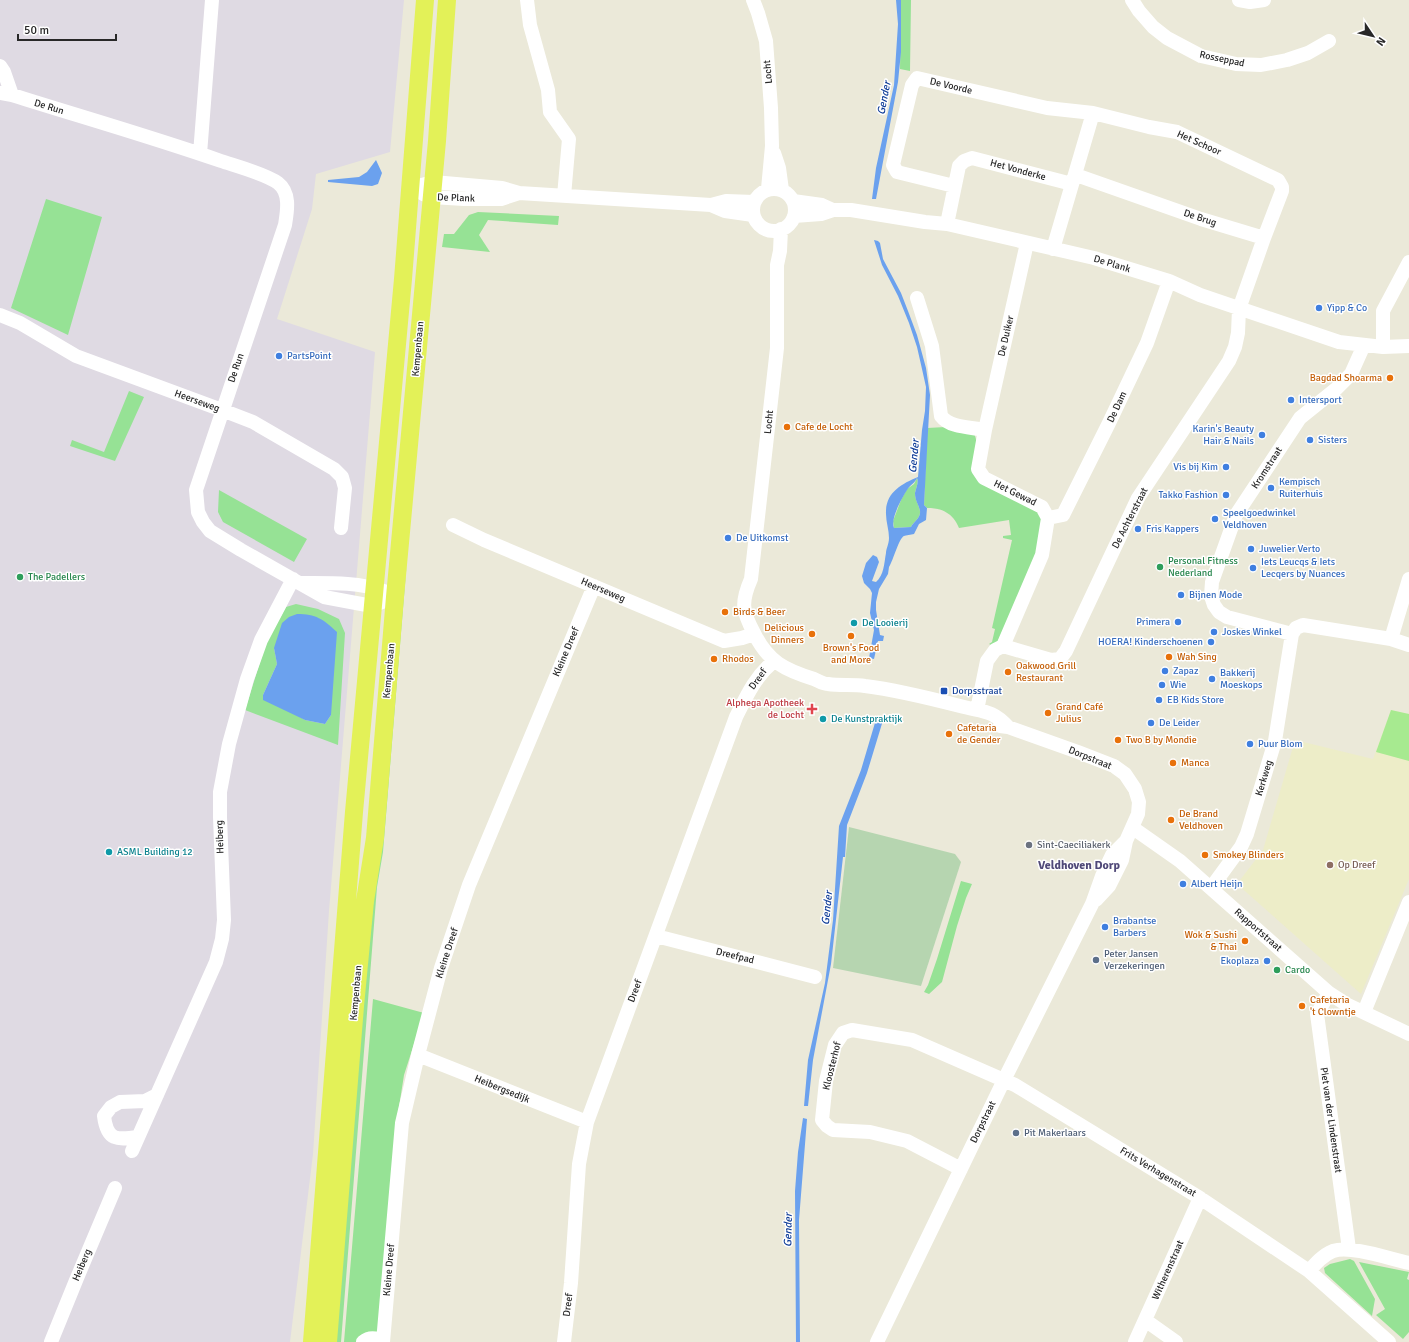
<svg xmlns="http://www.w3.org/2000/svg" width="1409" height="1342" viewBox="0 0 1409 1342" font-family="Signika,sans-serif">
<rect width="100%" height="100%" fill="#ebe9d9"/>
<path fill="#dfdae3" d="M0 0H404L390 152 316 174 312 209 277 319 375 352 329 911 313 1154 290 1342H0Z"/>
<path fill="#ededc8" d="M1391 710 1409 714V879L1361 994 1237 884 1263 850 1295 740 1373 759Z"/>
<path fill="#96e295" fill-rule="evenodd" d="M901 0H911L910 71 900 69Z
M46 199 102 217 68 335 11 308Z
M478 212 559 216 558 225 488 220 479 235 490 252 442 247 444 234H454L469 215Z
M129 391 144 397 115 461 70 446 72 440 104 452Z
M946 427 973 432C980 443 975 455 972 467L1042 514 1038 554 997 643 991 645 989 644 992 642 995 629 992 628 1012 540 1003 538V536L1011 535 1009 520 959 528C953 513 942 508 927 508L924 505 927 428Z
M917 478C919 482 916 488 915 493 915 500 919 505 920 511 921 518 913 522 911 527L894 528 893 521 901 500 907 489 914 484Z
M219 490 307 539 294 562 223 522 218 512Z
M407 560 383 852 377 887 341 1342H334L355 1088Z
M296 604 318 609 339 619 345 633 338 745 245 710 266 643 286 607ZM274 648 331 715 325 724 305 720 263 695 277 664Z
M961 881 972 884 966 898 957 926 942 982 929 994 924 992 928 985 937 959Z
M373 999 424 1013 404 1075 396 1126 378 1335 356 1342H344Z
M1350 1259 1354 1261 1375 1299 1372 1316 1325 1273 1324 1268 1330 1264Z
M1359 1262 1409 1272 1407 1279 1409 1280V1332L1403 1339 1376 1315 1385 1309Z"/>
<path fill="#b6d5b0" d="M849 827 955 854 961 862 921 986 833 968Z"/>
<path fill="#a7ea90" d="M1391 710 1409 714V761L1376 752Z"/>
<path fill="#6ba1ee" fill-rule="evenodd" d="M896 0H901V52L898 82 876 199H872L876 168 894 85 898 24Z
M376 160 382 173 378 184 372 186 328 182V180L359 177 367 172Z
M874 240 878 241 880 243 883 259 901 293 908 311 917 335 926 368 930 395 924 505 927 508 926 520 919 524 914 534C911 535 906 535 904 536 899 538 893 561 889 567L888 574 879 589 876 602V610L880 635 884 636 883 641H878L874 659 869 658 874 630 870 613 872 593 870 589 864 583 862 576 866 563 873 555 877 557 879 562 872 581 876 582C884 575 884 564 886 553 886 549 889 544 889 538 889 530 886 522 886 514 885 493 901 484 918 477L922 430 925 411 926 387 922 369 917 347 909 323 898 296 882 265ZM917 478C919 482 916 488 915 493 915 501 919 505 920 511 921 518 913 522 911 527L894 528C890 519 902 498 907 490 910 485 915 483 917 478Z
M297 614C316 614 323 619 337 632L331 715 325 724 305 720 263 700V695L277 664 274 648 282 623 289 617Z
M877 716 884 717 867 773 847 825 845 857H843L831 964 813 1060 808 1106H804L808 1060 825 983 833 920 839 826 861 770Z
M803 1118 807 1119 799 1220 800 1342H796L795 1191 798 1152Z"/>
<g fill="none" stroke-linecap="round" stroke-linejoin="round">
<path stroke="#fff" stroke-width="14" d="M527 0 530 25 548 90 550 112 569 139 564 196
M753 0 758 13 766 41 771 108 772 146 768 189
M1132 0 1139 11 1153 27 1167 38 1201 56 1236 64 1261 65 1287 60 1308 53 1329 41
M1239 0 1250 2 1264 0
M0 66 4 72 12 95
M0 93 12 95C82 117 152 137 221 161 236 166 266 174 278 183 291 193 287 212 285 225L196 490 198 512 203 522 210 531 241 550 324 597 372 606 395 597
M774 153 779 168 782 190
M200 154 212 0
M954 186 897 172 893 165 912 85 917 78 1047 108 1093 113 1149 127 1177 132 1278 180 1282 187V191L1264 238
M410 188 433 182 502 188 519 193 711 205 726 201 754 202
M753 210a21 21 0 1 1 42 0a21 21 0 1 1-42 0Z
M423 194 432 197 464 199H501L519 193
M793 201 822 205 833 210
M711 205 725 211 753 215
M794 216 821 214 833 210H851L925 222 947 224 1094 258 1169 281 1200 295 1339 342 1383 347 1409 346
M947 224 959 166 964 161 972 158 1072 184
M781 229 780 251 777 265V348L751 579C741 602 742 611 754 633 768 662 785 670 814 679 819 681 823 684 828 684 840 686 853 684 865 686 897 690 929 698 960 706 982 712 992 709 1008 727
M1053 249 1093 113
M917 298 932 346 941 416C950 428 971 427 985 430L978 469 984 478 1042 507 1048 518 1042 555 1003 646 995 650 987 661 977 710
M0 315 20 323 76 356 222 410 253 422 334 469 342 477 345 488 341 528
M1383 347V311L1409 262
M985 430 1027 243
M1048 518 1063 515 1109 423 1147 343 1169 281
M453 525 484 540 724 641 742 638 754 634
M302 583C330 583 358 582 384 591
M1292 634 1227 617 1219 612 1214 605 1211 596 1212 582 1236 515 1300 418 1336 389 1351 374 1364 345
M1391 639 1409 579
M1003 646 1051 660 1060 659 1066 651 1138 498 1229 361 1235 347 1238 333 1239 309 1264 238 1201 219 1076 175
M1000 726 1008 727 1078 752 1114 766 1125 774 1135 789 1139 802 1138 814 1126 841 1122 860 1109 886 1096 900
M1133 828 1180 861 1329 993 1346 1004 1409 1034
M1211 888 1241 847 1247 834 1275 741 1292 634 1296 628 1303 625 1391 639 1409 645
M656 936 815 977
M1329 993 1317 1014 1349 1249
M1364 1012 1409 902
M418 1055 587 1122
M138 1137C117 1140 107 1141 104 1116L111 1107 120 1102 145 1101 157 1095
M132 1151 216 962 222 939 224 920 220 817V792L229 744 247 679 261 640 293 579
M961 1169 907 1141 870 1132 833 1130 827 1126 822 1120 826 1081 835 1045 843 1033 852 1030 912 1040 1015 1085 1200 1198 1309 1271 1389 1342
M1309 1271C1316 1263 1323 1255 1333 1251 1351 1245 1390 1259 1409 1263
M1145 1320 1176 1342
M51 1342 77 1278 115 1188
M363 1342C369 1337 376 1337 382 1342
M383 1342 402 1123 418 1055 441 968 469 885 594 586
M564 1342 571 1283 579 1164 587 1122 736 717C747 695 755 677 774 661
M877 1342 1004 1080 1092 904 1102 876 1112 855 1126 841
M1135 1342 1200 1198"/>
<path stroke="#e3f158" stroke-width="18" d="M312 1342 354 812 403 279 425 0
M328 1342 355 1006 365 901 375 838 395 597 437 141 447 0"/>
</g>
<g fill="#3f7fe0" stroke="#fff" stroke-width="1.5">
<circle cx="1319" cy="308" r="4"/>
<circle cx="279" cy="356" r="4"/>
<circle cx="1291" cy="400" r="4"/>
<circle cx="1262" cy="435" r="4"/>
<circle cx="1310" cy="440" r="4"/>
<circle cx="1226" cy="467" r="4"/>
<circle cx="1271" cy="488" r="4"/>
<circle cx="1226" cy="495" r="4"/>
<circle cx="1215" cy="519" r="4"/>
<circle cx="1138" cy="529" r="4"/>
<circle cx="728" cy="538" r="4"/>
<circle cx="1251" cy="549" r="4"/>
<circle cx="1253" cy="568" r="4"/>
<circle cx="1181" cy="595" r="4"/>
<circle cx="1178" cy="622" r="4"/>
<circle cx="1214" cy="632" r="4"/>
<circle cx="1211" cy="642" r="4"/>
<circle cx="1165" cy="671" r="4"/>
<circle cx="1212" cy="679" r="4"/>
<circle cx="1162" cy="685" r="4"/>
<circle cx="1159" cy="700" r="4"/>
<circle cx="1151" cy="723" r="4"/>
<circle cx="1250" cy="744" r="4"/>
<circle cx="1183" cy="884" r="4"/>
<circle cx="1105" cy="927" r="4"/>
<circle cx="1267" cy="961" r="4"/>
</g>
<g fill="#e8710a" stroke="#fff" stroke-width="1.5">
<circle cx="1390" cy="378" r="4"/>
<circle cx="787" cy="427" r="4"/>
<circle cx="725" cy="612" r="4"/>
<circle cx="812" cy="634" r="4"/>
<circle cx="851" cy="636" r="4"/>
<circle cx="1169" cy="657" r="4"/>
<circle cx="714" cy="659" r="4"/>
<circle cx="1008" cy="672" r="4"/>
<circle cx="1048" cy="713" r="4"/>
<circle cx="949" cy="734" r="4"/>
<circle cx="1118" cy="740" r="4"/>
<circle cx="1173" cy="763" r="4"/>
<circle cx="1171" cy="820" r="4"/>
<circle cx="1205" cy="855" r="4"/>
<circle cx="1245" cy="941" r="4"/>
<circle cx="1302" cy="1006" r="4"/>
</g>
<g fill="#2e9e5b" stroke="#fff" stroke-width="1.5">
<circle cx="1160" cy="567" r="4"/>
<circle cx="20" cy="577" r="4"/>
<circle cx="1277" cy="970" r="4"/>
</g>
<g fill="#0f9aa8" stroke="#fff" stroke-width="1.5">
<circle cx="854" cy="623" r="4"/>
<circle cx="823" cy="719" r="4"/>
<circle cx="109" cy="852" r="4"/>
</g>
<rect fill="#1a4fb4" stroke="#fff" stroke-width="1.5" x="940" y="687" width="8" height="8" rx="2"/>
<path fill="#e0444e" stroke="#fff" stroke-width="1.5" d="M810 703h4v4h4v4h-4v4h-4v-4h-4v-4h4z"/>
<circle fill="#6b7280" stroke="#fff" stroke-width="1.5" cx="1029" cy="845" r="4"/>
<circle fill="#8d6e63" stroke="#fff" stroke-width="1.5" cx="1330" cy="865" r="4"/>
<g fill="#5c6f8a" stroke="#fff" stroke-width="1.5">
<circle cx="1096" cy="960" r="4"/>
<circle cx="1016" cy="1133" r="4"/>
</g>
<g text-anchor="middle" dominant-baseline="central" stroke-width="3" stroke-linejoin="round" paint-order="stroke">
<g font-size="10" fill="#282828" stroke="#fff">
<text transform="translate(1222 59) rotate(12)">Rosseppad</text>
<text transform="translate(768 72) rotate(-95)">Locht</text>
<text transform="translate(951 86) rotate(13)">De Voorde</text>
<text transform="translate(49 107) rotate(17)">De Run</text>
<text transform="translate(1199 143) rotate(24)">Het Schoor</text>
<text transform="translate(1018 170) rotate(15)">Het Vonderke</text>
<text transform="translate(456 198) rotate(2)">De Plank</text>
<text transform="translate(1200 218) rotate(18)">De Brug</text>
<text transform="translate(1112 264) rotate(17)">De Plank</text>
<text transform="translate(1006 336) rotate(-77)">De Duiker</text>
<text transform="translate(418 349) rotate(-85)">Kempenbaan</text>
<text transform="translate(236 368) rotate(-71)">De Run</text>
<text transform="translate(197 401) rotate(20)">Heerseweg</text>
<text transform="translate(1117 407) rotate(-65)">De Dam</text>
<text transform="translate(769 422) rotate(-84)">Locht</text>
<text transform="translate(1267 468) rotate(-57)">Kromstraat</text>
<text transform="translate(1015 493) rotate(26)">Het Gewad</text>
<text transform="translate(1130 518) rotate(-63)">De Achterstraat</text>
<text transform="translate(603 590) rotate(23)">Heerseweg</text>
<text transform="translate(566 652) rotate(-67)">Kleine Dreef</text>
<text transform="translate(389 671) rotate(-85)">Kempenbaan</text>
<text transform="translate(758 679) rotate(-54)">Dreef</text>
<text transform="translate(1090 758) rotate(22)">Dorpstraat</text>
<text transform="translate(1264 778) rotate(-73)">Kerkweg</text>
<text transform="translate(220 837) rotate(-92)">Heiberg</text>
<text transform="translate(1258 930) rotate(41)">Rapportstraat</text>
<text transform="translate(447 953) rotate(-72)">Kleine Dreef</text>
<text transform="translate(735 956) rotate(14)">Dreefpad</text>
<text transform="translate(635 991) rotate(-70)">Dreef</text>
<text transform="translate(356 993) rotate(-85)">Kempenbaan</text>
<text transform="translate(832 1066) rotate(-76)">Kloosterhof</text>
<text transform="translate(502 1089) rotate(22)">Heibergsedijk</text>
<text transform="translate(1331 1120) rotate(82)">Piet van der Lindenstraat</text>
<text transform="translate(983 1122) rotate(-64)">Dorpstraat</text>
<text transform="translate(1158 1172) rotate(31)">Frits Verhagenstraat</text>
<text transform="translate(82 1265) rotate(-67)">Heiberg</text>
<text transform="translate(389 1270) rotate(-85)">Kleine Dreef</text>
<text transform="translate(1168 1270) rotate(-66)">Witherenstraat</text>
<text transform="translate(568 1305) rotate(-83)">Dreef</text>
</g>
<g font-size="10" fill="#366cbe" stroke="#fff" text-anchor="start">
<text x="1327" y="308">Yipp &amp; Co</text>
<text x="287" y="356">PartsPoint</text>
<text x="1299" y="400">Intersport</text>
<text x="1254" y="429" text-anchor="end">Karin's Beauty<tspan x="1254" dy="12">Hair &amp; Nails</tspan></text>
<text x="1318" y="440">Sisters</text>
<text x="1218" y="467" text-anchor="end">Vis bij Kim</text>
<text x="1279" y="482">Kempisch<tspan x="1279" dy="12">Ruiterhuis</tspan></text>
<text x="1218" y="495" text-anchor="end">Takko Fashion</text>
<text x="1223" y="513">Speelgoedwinkel<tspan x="1223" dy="12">Veldhoven</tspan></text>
<text x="1146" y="529">Fris Kappers</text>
<text x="736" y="538">De Uitkomst</text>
<text x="1259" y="549">Juwelier Verto</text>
<text x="1261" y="562">Iets Leucqs &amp; Iets<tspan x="1261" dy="12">Lecqers by Nuances</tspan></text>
<text x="1189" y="595">Bijnen Mode</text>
<text x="1170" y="622" text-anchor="end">Primera</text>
<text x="1222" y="632">Joskes Winkel</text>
<text x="1203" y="642" text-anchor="end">HOERA! Kinderschoenen</text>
<text x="1173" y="671">Zapaz</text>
<text x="1220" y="673">Bakkerij<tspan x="1220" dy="12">Moeskops</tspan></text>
<text x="1170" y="685">Wie</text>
<text x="1167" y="700">EB Kids Store</text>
<text x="1159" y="723">De Leider</text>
<text x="1258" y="744">Puur Blom</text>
<text x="1191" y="884">Albert Heijn</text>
<text x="1113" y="921">Brabantse<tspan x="1113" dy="12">Barbers</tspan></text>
<text x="1259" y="961" text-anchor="end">Ekoplaza</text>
</g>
<g font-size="10" fill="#c56008" stroke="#fff" text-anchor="start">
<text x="1382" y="378" text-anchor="end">Bagdad Shoarma</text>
<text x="795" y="427">Cafe de Locht</text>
<text x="733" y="612">Birds &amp; Beer</text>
<text x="804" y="628" text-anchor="end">Delicious<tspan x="804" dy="12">Dinners</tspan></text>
<text x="851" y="648" text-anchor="middle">Brown's Food<tspan x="851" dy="12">and More</tspan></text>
<text x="1177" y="657">Wah Sing</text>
<text x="722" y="659">Rhodos</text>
<text x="1016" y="666">Oakwood Grill<tspan x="1016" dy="12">Restaurant</tspan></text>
<text x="1056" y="707">Grand Café<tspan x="1056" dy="12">Julius</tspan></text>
<text x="957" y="728">Cafetaria<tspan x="957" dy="12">de Gender</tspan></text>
<text x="1126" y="740">Two B by Mondie</text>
<text x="1181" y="763">Manca</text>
<text x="1179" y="814">De Brand<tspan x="1179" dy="12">Veldhoven</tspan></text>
<text x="1213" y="855">Smokey Blinders</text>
<text x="1237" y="935" text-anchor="end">Wok &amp; Sushi<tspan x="1237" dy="12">&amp; Thai</tspan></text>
<text x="1310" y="1000">Cafetaria<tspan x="1310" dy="12">'t Clowntje</tspan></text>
</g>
<g font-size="10" fill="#27864d" stroke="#fff" text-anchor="start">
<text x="1168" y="561">Personal Fitness<tspan x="1168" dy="12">Nederland</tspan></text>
<text x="28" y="577">The Padellers</text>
<text x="1285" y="970">Cardo</text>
</g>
<g font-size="10" fill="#0d838f" stroke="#fff" text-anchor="start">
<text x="862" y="623">De Looierij</text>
<text x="831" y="719">De Kunstpraktijk</text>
<text x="117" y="852">ASML Building 12</text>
</g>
<g font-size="10" fill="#164399" stroke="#fff" text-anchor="start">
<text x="952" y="691">Dorpsstraat</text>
</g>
<g font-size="10" fill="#be3a42" stroke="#fff" text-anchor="end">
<text x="804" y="703">Alphega Apotheek<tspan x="804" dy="12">de Locht</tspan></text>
</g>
<g font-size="10" fill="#5b616d" stroke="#fff" text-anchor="start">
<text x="1037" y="845">Sint-Caeciliakerk</text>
</g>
<g font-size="10" fill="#785e54" stroke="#fff" text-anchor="start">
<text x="1338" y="865">Op Dreef</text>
</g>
<g font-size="10" fill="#4e5e75" stroke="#fff" text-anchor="start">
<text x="1104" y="954">Peter Jansen<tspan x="1104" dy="12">Verzekeringen</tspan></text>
<text x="1024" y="1133">Pit Makerlaars</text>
</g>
<g font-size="11" font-style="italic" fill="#0d3b97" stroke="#fff">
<text transform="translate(884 98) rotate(-79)">Gender</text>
<text transform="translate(914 456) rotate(-85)">Gender</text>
<text transform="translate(827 908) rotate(-84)">Gender</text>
<text transform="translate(788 1230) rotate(-89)">Gender</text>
</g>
<g font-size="12" font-weight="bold" fill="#504978" stroke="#fff">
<text x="1079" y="865">Veldhoven Dorp</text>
</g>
</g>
<g transform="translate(1373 36) rotate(125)" stroke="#ffffff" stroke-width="3" paint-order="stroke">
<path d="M0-3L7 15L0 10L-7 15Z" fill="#282828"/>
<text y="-6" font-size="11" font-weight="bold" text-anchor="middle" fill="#282828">N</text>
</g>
<path d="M18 34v6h98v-6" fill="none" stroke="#282828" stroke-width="2"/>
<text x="24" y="34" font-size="12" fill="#282828" stroke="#ffffff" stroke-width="3" paint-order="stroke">50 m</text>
</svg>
